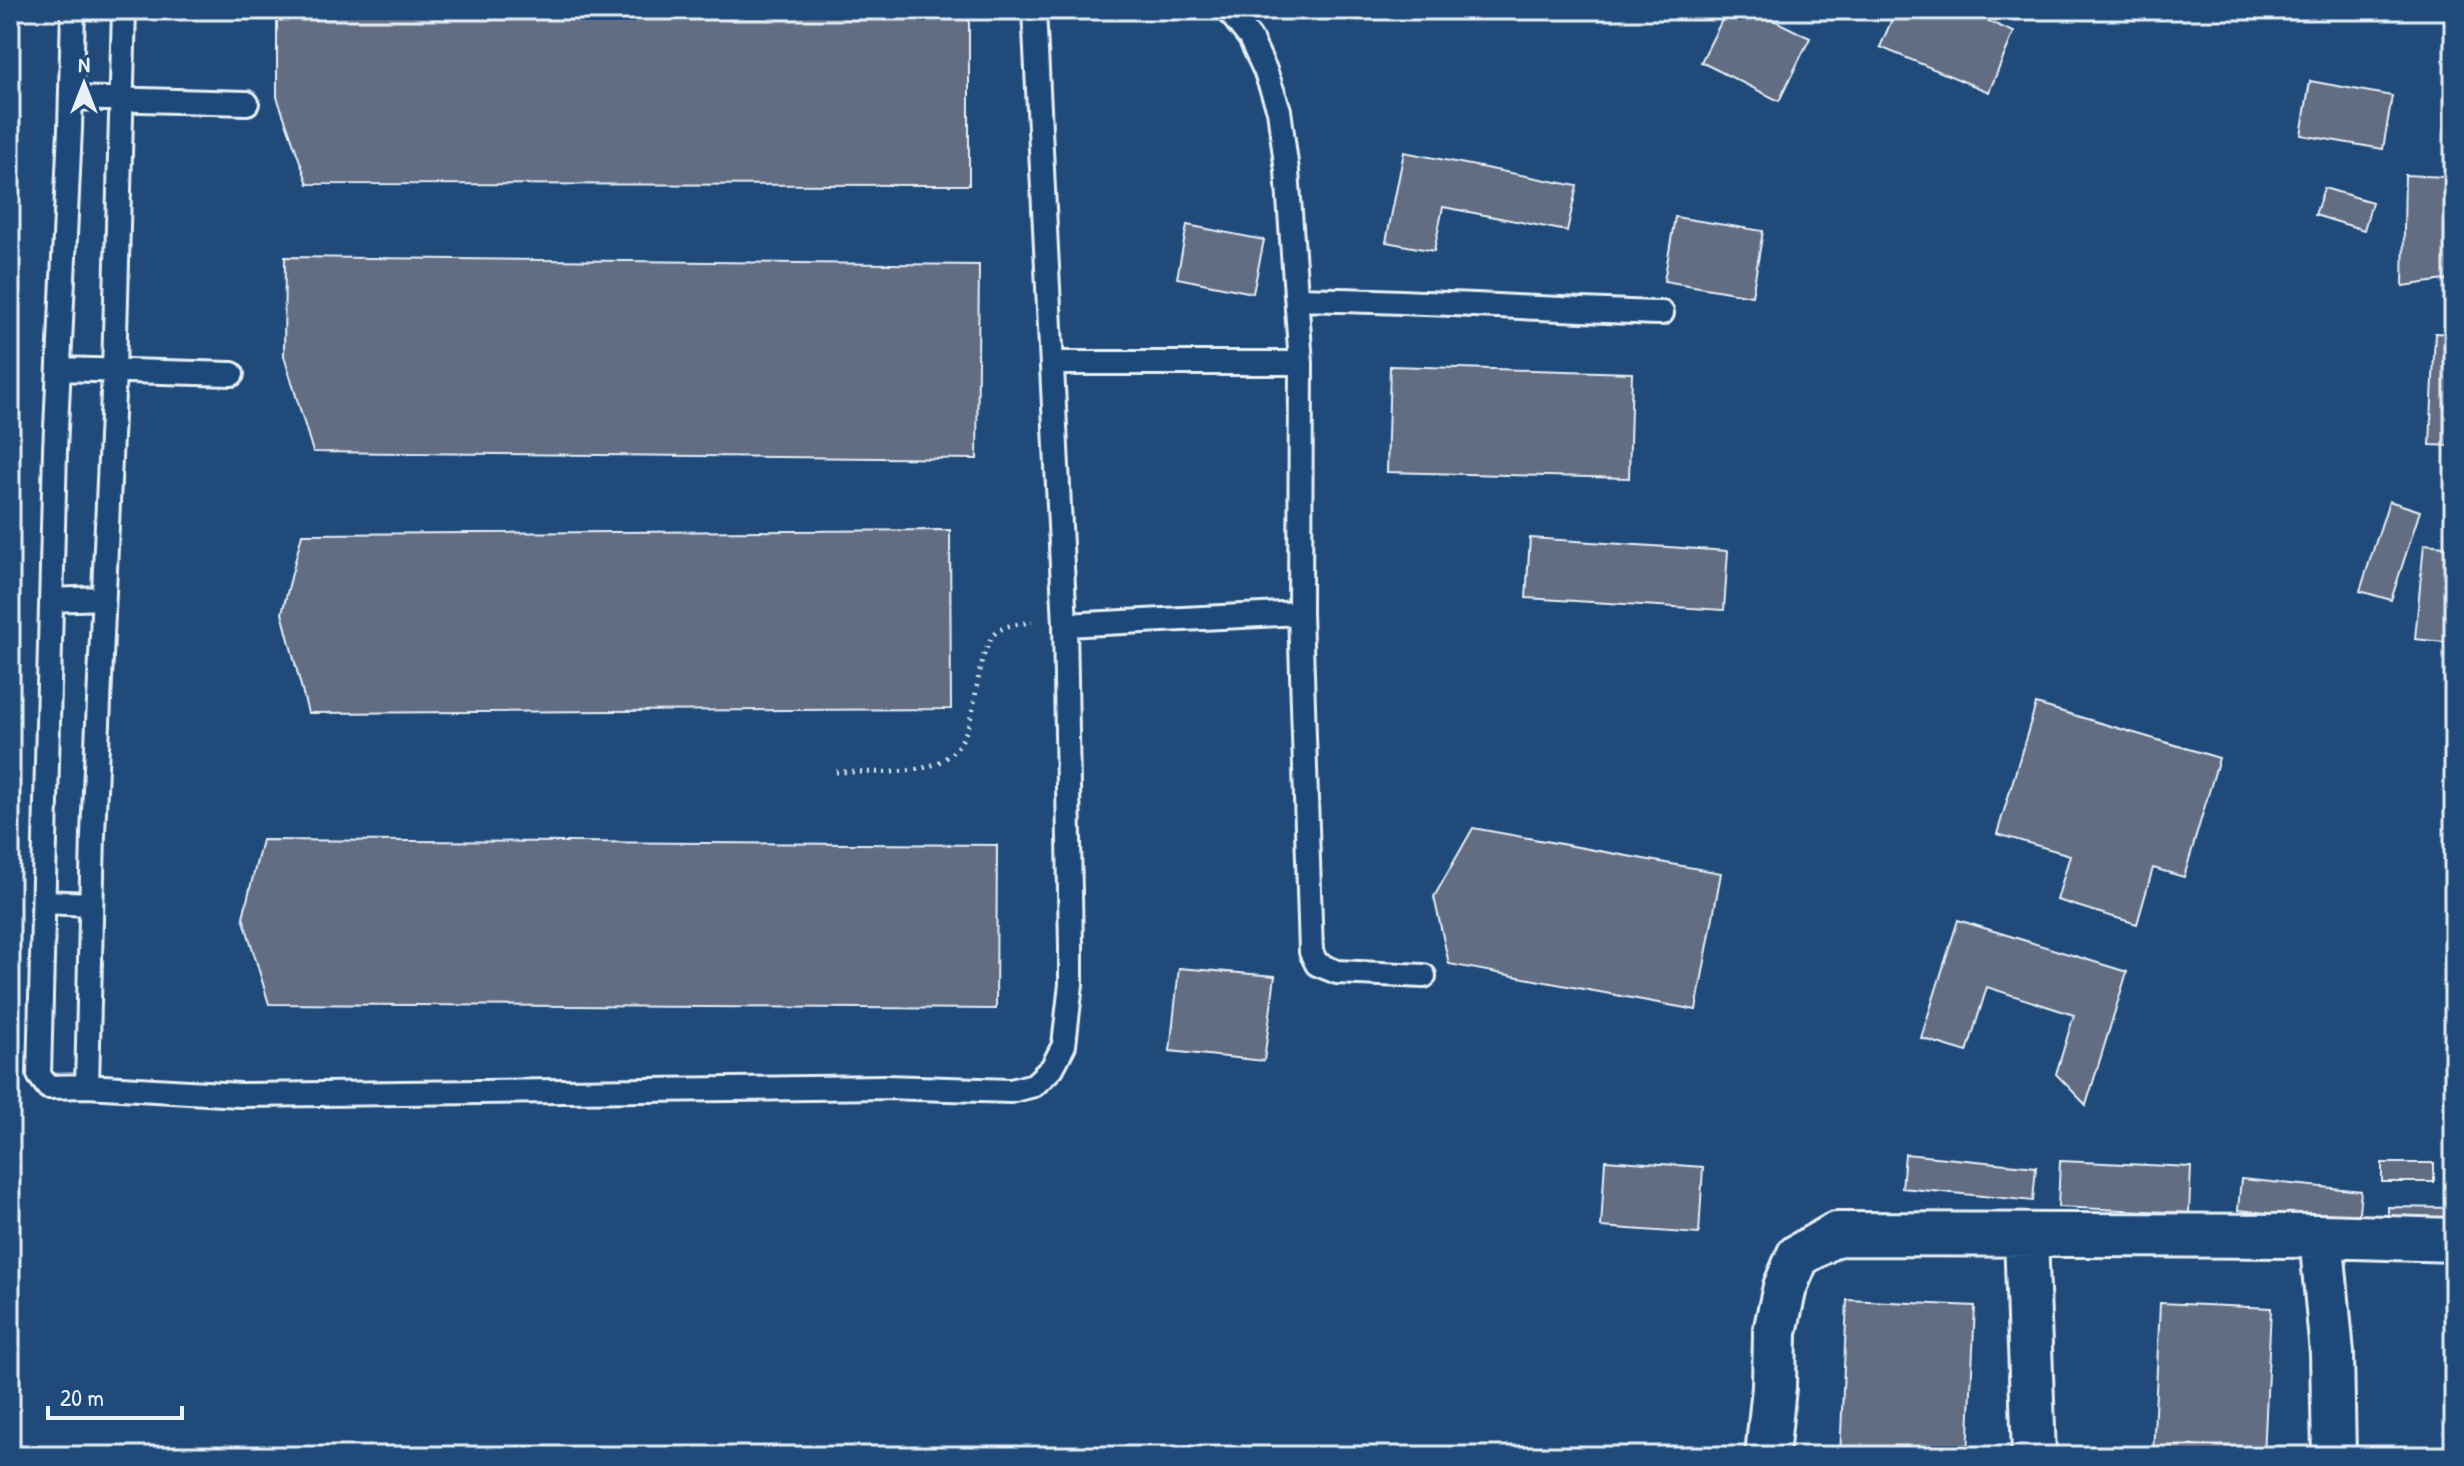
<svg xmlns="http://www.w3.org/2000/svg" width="2464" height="1466" viewBox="0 0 2464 1466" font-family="'Patrick Hand',sans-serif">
<rect width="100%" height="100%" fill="#1f4a7a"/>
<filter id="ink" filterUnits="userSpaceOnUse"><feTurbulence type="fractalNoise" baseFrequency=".0125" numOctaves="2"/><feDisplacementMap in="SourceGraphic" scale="16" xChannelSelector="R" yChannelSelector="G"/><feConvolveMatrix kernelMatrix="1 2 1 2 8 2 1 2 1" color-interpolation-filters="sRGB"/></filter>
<g filter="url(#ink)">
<path fill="#626c83" stroke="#e8f1f8" stroke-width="2" d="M277 10H969V185L308 184 277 97Z
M1727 10H1753L1810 38 1779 101 1701 62Z
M1896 10H1961L2014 32 1989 92 1880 47Z
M2310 81 2392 96 2383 149 2301 135Z
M1404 152 1577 186 1567 231 1443 207 1434 251 1386 242Z
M2405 175 2445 177 2452 279 2403 286Z
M2324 188 2372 202 2364 230 2315 215Z
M1675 217 1763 231 1752 296 1664 281Z
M1187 225 1264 240 1253 293 1177 278Z
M285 257 979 265 977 459 313 452 284 356Z
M2435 333 2454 334V446L2430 445Z
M1390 366 1632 373 1629 478 1387 472Z
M2389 501 2420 511 2391 600 2360 591Z
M950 530 951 709 308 713 282 613 302 534Z
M1530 538 1728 551 1724 610 1526 598Z
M2424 544 2454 547V643L2415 639Z
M2036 704 2219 758 2184 877 2153 868 2137 924 2057 900 2070 855 1997 834Z
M1473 828 1721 873 1696 1010 1449 964 1434 897Z
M262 840 997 845 996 1009 269 1004 243 917Z
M1958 920 2127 972 2086 1105 2056 1074 2074 1015 1987 987 1967 1052 1921 1038Z
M1179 968 1275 976 1264 1061 1170 1051Z
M2454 1138V1175L2447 1174Z
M1905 1154 2036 1167 2033 1201 1902 1188Z
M1605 1160 1703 1167 1699 1234 1601 1227Z
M2060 1161 2191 1167 2189 1213 2058 1207Z
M2382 1163H2434V1182H2382Z
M2241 1179 2361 1191 2358 1222 2238 1210Z
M2388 1207 2454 1208V1224L2388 1223Z
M1847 1300 1975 1306 1968 1456H1840Z
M2160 1303 2271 1308 2264 1456H2153Z"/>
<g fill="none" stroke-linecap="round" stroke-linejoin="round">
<defs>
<path id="lane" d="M73 10 70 129 55 450 39 1075 48 1087 87 1086 240 1095 885 1087 1011 1091 1034 1085 1052 1068 1064 1045 1071 984V947L1065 625 1034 10
M1228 10 1250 38 1265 70 1279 110 1287 171 1301 363 1300 613 1311 952 1317 964 1337 972 1424 976
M71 98 247 103
M1298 299C1419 301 1540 309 1662 313
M1052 363H1301
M59 369 232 374
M51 600 102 598
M1065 625 1300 613
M44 902 90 904
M87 1086 93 834 114 371 124 10"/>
<path id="street" d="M2026 1236 2034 1456
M2321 1236 2332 1353 2334 1456
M1767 1456 1774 1387 1775 1332 1785 1287 1798 1256 1836 1234 2321 1236 2454 1240"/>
</defs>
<use href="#lane" stroke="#e8f1f8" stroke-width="28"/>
<use href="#street" stroke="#e8f1f8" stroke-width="48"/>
<path stroke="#e8f1f8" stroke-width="5" stroke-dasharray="2 6" stroke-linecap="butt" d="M836 772C867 771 907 776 935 764 985 743 968 675 992 637 1000 625 1019 624 1032 622"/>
<use href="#lane" stroke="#1f4a7a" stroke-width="22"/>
<use href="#street" stroke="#1f4a7a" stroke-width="42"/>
</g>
</g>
<rect width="2464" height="1466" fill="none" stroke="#1f4a7a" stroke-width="40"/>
<rect x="20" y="20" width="2424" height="1426" fill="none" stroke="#e8f1f8" stroke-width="3" filter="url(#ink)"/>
<g transform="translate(84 84)" stroke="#1f4a7a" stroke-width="6" paint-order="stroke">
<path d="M0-6L14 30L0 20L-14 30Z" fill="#e8f1f8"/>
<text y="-12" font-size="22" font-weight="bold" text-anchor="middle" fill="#e8f1f8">N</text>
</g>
<path d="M48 1406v12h134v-12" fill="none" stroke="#e8f1f8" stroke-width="4"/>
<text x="60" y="1406" font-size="24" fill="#e8f1f8" stroke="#1f4a7a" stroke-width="6" paint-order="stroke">20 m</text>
</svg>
